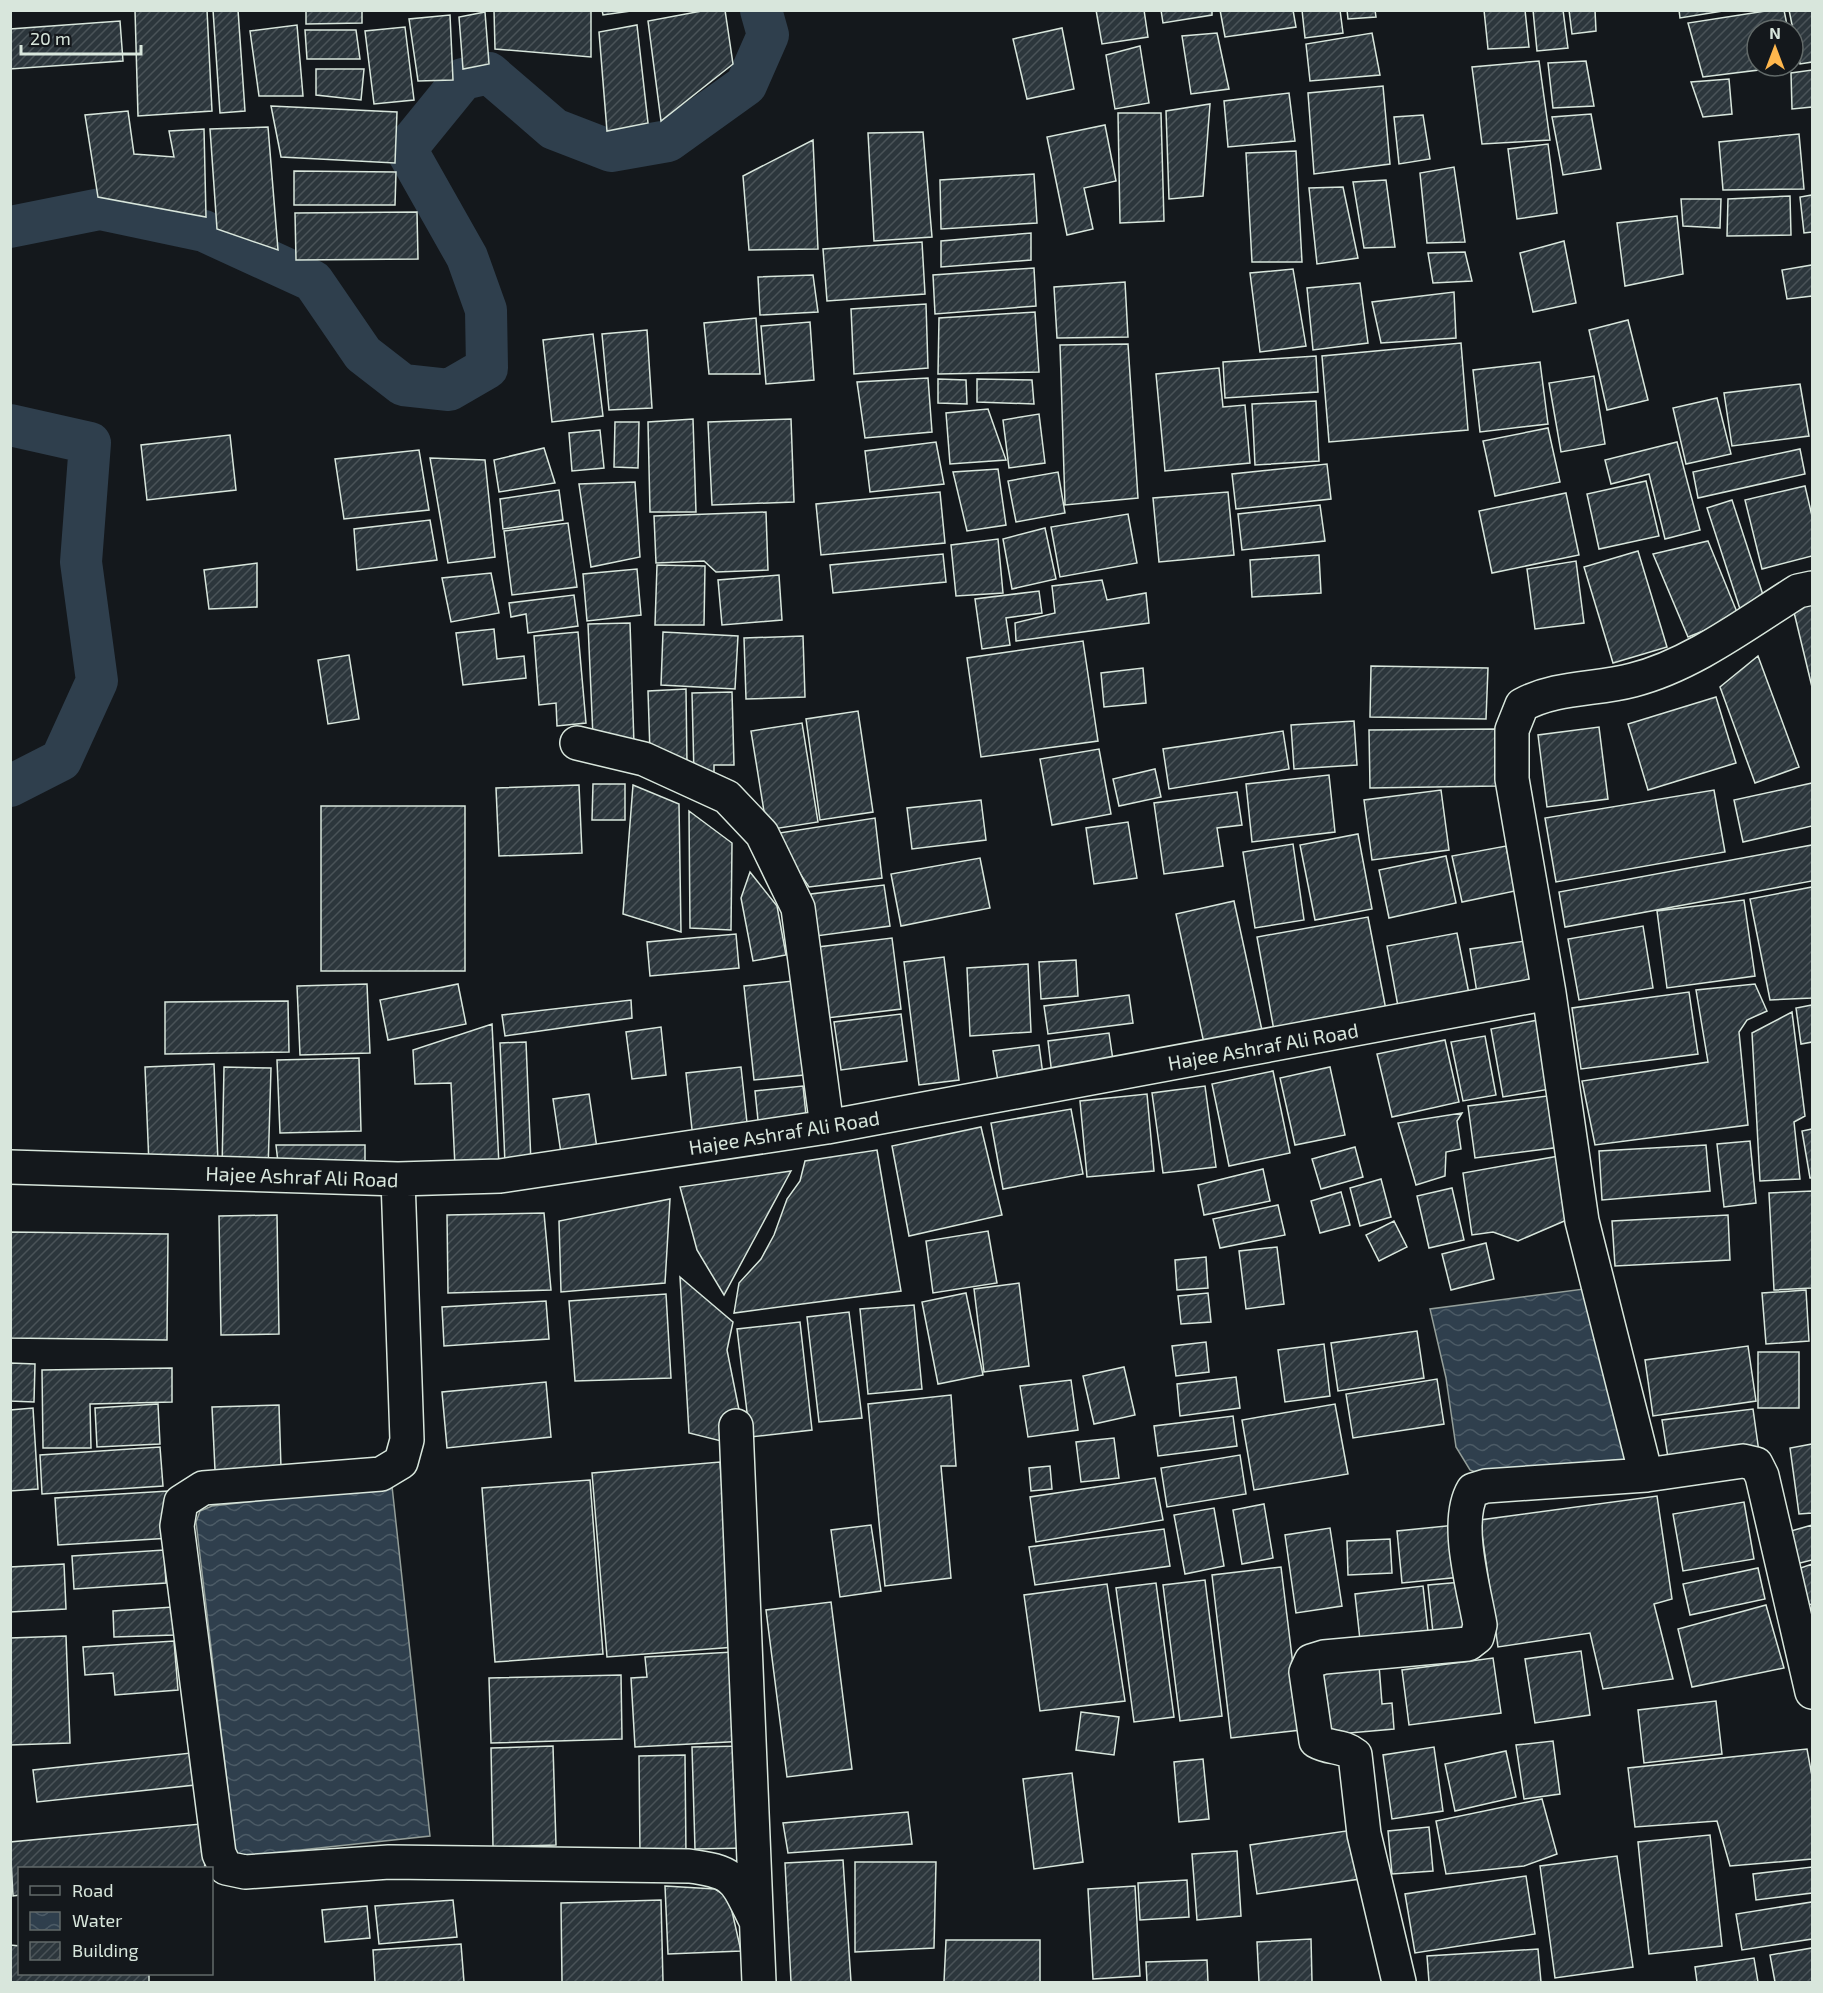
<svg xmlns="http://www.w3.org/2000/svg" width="1823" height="1993" viewBox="0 0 1823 1993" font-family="'Exo 2',sans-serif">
<defs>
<pattern id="water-waves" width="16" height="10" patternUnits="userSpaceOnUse" patternTransform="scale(1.5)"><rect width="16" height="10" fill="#2f3f4d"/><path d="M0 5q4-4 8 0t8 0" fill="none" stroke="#4c5b66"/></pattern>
<pattern id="building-hatch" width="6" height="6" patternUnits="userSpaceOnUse" patternTransform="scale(1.5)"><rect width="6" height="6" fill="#2c363c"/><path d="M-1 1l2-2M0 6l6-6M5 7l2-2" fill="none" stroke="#4a5358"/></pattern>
</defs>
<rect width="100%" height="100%" fill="#14181c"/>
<path fill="url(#water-waves)" stroke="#939e99" stroke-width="1.5" d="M1584 1289 1633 1474 1496 1480 1470 1470 1456 1447 1446 1378 1430 1309Z
M392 1486 430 1836 236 1857 196 1522 200 1511 212 1506Z"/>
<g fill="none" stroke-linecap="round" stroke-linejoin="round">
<path stroke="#2f3f4d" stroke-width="42" d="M10 227 100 209 204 231 313 281 363 354 403 385 449 390 487 368 486 310 467 257 406 149 463 79 489 73 554 129 611 151 668 141 746 85 768 35 761 10
M10 425 90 443 81 562 97 681 61 760 10 786"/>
</g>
<path fill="url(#building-hatch)" stroke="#d8e6dc" stroke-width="1.5" d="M135 10H207L212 111 138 116Z
M213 10H238L245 111 220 113Z
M306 10H362V23L306 24Z
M494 10H591V57L495 49Z
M602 10H638L603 15Z
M707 10H725L733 64 661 121 648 21Z
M1096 10H1144L1148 37 1102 44Z
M1161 10H1212V15L1163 23Z
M1220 10H1293L1296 27 1225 37Z
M1302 10H1340L1343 33 1305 38Z
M1347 10H1375L1376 17 1348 19Z
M1484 10H1525L1529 47 1488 49Z
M1533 10H1563L1568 48 1537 51Z
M1569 10H1595L1596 31 1572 34Z
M1679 10H1729L1680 18Z
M1772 10H1784L1788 30H1757V66H1791L1703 77 1688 23Z
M1789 10H1812V62L1800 64Z
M485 12 489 64 463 69 459 17Z
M450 15 453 80 418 81 409 19Z
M120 21 123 61 10 69V29Z
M297 25 303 96H259L250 31Z
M637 25 648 123 607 131 599 32Z
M405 27 414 100 374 104 365 31Z
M1062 28 1074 89 1027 99 1013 39Z
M305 30H356L360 59H307Z
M1217 33 1229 89 1191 94 1182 36Z
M1372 33 1380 75 1310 81 1306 44Z
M1140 46 1149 103 1115 109 1106 55Z
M1539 61 1550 140 1482 144 1472 67Z
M1586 61 1594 106 1553 108 1548 63Z
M316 69H364L361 100 316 95Z
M1812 70V107L1792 109 1791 73Z
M1729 79 1732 114 1703 117 1691 82Z
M1383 86 1390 164 1314 174 1308 93Z
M1289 93 1295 141 1228 147 1224 101Z
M1210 104 1203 196 1169 199 1166 111Z
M271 106 397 112 395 163 281 157Z
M128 111 134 154 174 157 169 131 204 129 206 217 98 197 85 115Z
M1118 113H1161L1164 221 1120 223Z
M1591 114 1601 169 1563 175 1552 117Z
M1423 115 1430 159 1399 164 1394 117Z
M1105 125 1116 181 1084 188 1093 229 1067 235 1047 137Z
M268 127 278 250 217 229 210 129Z
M923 132 932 237 874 241 868 133Z
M1799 134 1804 189 1723 190 1719 142Z
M813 140 818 249 749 250 743 176Z
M1548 144 1557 213 1517 219 1508 149Z
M1296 151 1302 262H1252L1246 153Z
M1454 167 1465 242 1427 243 1420 173Z
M294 171 396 172 395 205H294Z
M1034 174 1037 223 941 229 940 180Z
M1386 180 1395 247 1364 248 1353 182Z
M1343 187 1358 258 1317 264 1309 188Z
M1812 195V232L1804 233 1800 197Z
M1790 196 1791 235 1727 236 1728 199Z
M1681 199H1721L1720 228 1683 226Z
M417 212 418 259 296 260 295 213Z
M1677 216 1683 274 1625 286 1617 223Z
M1031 233V260L941 267V241Z
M1564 241 1576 303 1533 312 1520 253Z
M922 242 925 294 827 301 823 249Z
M1465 252 1472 281 1433 283 1428 253Z
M1812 265V296L1787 299 1782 270Z
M1034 268 1036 306 935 314 933 275Z
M1293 269 1306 346 1260 352 1250 273Z
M813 275 818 312 760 315 758 277Z
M1125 282 1128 337 1057 338 1054 287Z
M1360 283 1368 343 1313 350 1307 288Z
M1454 292 1456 338 1381 343 1372 302Z
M926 304 928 368 854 374 851 309Z
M1035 312 1039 372 938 374 939 318Z
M756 318 760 374H709L704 323Z
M1628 320 1648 400 1607 410 1589 330Z
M810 322 814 380 766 384 761 326Z
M647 330 652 408 609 410 602 334Z
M593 334 603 416 552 422 543 340Z
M1461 343 1468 430 1329 442 1322 356Z
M1128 344 1138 498 1065 505 1060 345Z
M1316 356 1318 392 1225 398 1223 362Z
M1540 362 1548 424 1480 432 1473 370Z
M1219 368 1223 407 1245 405 1250 463 1165 471 1156 374Z
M1594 376 1605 444 1561 452 1549 383Z
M928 378 932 432 865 438 857 382Z
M938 379 966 380 967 404 938 403Z
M977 379 1032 380 1034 404 977 402Z
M1800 384 1809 436 1732 446 1724 393Z
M1717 398 1731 454 1686 464 1673 408Z
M1316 401 1319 461 1255 465 1252 404Z
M988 409 1006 460 950 464 946 413Z
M1039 414 1045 463 1009 468 1003 420Z
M693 419 696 512H650L648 422Z
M791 419 794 502 712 505 708 422Z
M615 422H639L638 468 614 467Z
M1548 428 1560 482 1495 496 1483 441Z
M600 430 604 468 572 471 569 433Z
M230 435 236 490 147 500 141 445Z
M936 442 944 484 870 492 865 451Z
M1677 442 1700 530 1665 539 1649 474 1611 484 1605 460Z
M544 448 555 483 499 492 494 460Z
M1800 449 1805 474 1698 498 1693 472Z
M419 450 429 510 344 519 335 459Z
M430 458 485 460 495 557 448 563Z
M1327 464 1331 499 1236 509 1232 474Z
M998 469 1006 525 967 531 953 472Z
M1058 472 1065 513 1016 522 1008 481Z
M1646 481 1659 536 1599 549 1587 494Z
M635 482 640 557 591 567 579 484Z
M1805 486 1812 516V556L1762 569 1745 500Z
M559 490 563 520 503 529 500 499Z
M940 492 945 543 821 555 816 504Z
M1228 492 1234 555 1159 562 1153 498Z
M1566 493 1579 555 1492 573 1479 511Z
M1732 500 1765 601 1740 609 1707 508Z
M1320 505 1325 541 1242 550 1238 514Z
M766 512 768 570 716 572 704 561 656 563 654 516Z
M1128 514 1137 563 1060 577 1051 527Z
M430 520 437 560 357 570 354 529Z
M568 523 577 587 512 595 504 531Z
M1045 528 1056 579 1012 589 1003 539Z
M998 539 1003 593 956 596 951 545Z
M1708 541 1739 617 1688 637 1653 554Z
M1638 551 1667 647 1613 663 1584 567Z
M943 554 946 582 833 593 830 565Z
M1319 555 1321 593 1252 597 1250 560Z
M1576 561 1584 623 1535 629 1527 569Z
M257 563V607L209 609 204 570Z
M657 565 705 566 704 625H655Z
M637 569 641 615 587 621 583 574Z
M491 573 499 613 451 622 442 578Z
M779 575 782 620 722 625 718 580Z
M1102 580 1107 600 1146 593 1149 623 1016 641 1015 623 1055 613 1052 586Z
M1039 591 1042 613 1006 618 1010 645 982 649 975 599Z
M574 595 578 626 528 633 526 614 511 617 509 603Z
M1812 599V687L1792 604Z
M630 623 634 744 593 737 588 624Z
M494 629 497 659 524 656 526 678 463 685 456 633Z
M578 632 586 723 557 726 556 703 539 705 534 636Z
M663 632 738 636 735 689 661 685Z
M803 636 805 697 746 699 744 638Z
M1083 641 1098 741 981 757 967 658Z
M349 655 359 719 328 724 318 660Z
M1758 656 1799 767 1755 783 1720 687Z
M1371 666 1488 668 1486 719 1370 717Z
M1143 668 1146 703 1104 707 1101 673Z
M686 689 687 765 650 753 648 691Z
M732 692 734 765H714V775H694L692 693Z
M1716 697 1736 763 1648 790 1628 724Z
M858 711 873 812 820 820 806 719Z
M1354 721 1357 765 1294 769 1291 725Z
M802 723 818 822 767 830 751 731Z
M1599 727 1608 799 1547 807 1538 735Z
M1496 729V786L1370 788 1369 730Z
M1283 731 1289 769 1169 789 1163 749Z
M1099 749 1111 814 1052 825 1040 759Z
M1155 769 1161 797 1119 806 1113 779Z
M1329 775 1335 832 1252 842 1246 784Z
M1812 783V826L1743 842 1734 800Z
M593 784H625V820H592Z
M579 785 582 853 499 856 496 788Z
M633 785 679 804 681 932 623 914Z
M1441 790 1449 850 1372 860 1364 800Z
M1714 790 1725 852 1556 882 1545 818Z
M1237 792 1242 825 1217 828 1223 866 1164 874 1154 803Z
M981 800 986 840 912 849 907 808Z
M321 806H465V971H321Z
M689 811 732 843 731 930 690 928Z
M875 818 882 878 809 887 773 834Z
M1128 822 1137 878 1094 884 1086 828Z
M1358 834 1372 909 1315 920 1300 845Z
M1293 844 1304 920 1255 928 1243 852Z
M1812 845V881L1565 927 1559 892Z
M1506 846 1515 891 1462 902 1452 856Z
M1446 856 1456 903 1389 918 1379 870Z
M980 858 990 908 901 926 891 874Z
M750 872 777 906 786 955 753 961 741 898Z
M884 885 890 926 816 936 811 894Z
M1812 887V998L1770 1000 1750 899Z
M1744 900 1755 976 1667 988 1657 911Z
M1234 901 1263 1035 1205 1048 1176 914Z
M1368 917 1387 1015 1275 1036 1257 937Z
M1643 926 1653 988 1579 1000 1568 939Z
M1457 933 1470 999 1399 1012 1387 946Z
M736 934 739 968 650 976 647 942Z
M892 938 901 1009 827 1018 818 947Z
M1525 941 1531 985 1477 993 1470 949Z
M944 957 959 1080 919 1085 904 962Z
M1076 960 1078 996 1041 999 1039 962Z
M1028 964 1031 1032 970 1036 967 968Z
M793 981 804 1075 754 1080 744 986Z
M367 984 370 1053 300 1055 297 986Z
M458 984 466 1024 388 1040 380 1000Z
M1755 984 1767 1011 1747 1020 1739 1032 1748 1125 1595 1145 1582 1081 1708 1062 1696 990Z
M1689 992 1698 1054 1581 1069 1572 1008Z
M1129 995 1133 1023 1048 1034 1044 1006Z
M631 1000 632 1018 505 1036 502 1015Z
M288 1001 289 1052 165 1054V1002Z
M1812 1005V1042L1801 1044 1796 1008Z
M1792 1012 1805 1116 1794 1122 1800 1179 1760 1181 1752 1033Z
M901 1014 907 1061 841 1070 834 1022Z
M1538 1020 1550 1089 1503 1097 1491 1029Z
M492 1024 499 1165 455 1167 451 1083 415 1084 413 1050Z
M661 1027 666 1075 632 1079 626 1032Z
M1109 1033 1114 1067 1052 1075 1048 1041Z
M1485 1036 1496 1095 1463 1101 1451 1042Z
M1445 1040 1459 1102 1392 1117 1377 1054Z
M526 1042 531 1163 505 1164 500 1043Z
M1039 1045 1043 1075 998 1081 993 1051Z
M359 1058 361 1131 280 1133 277 1060Z
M214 1064 218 1162 149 1165 145 1067Z
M224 1067 271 1068 268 1171 222 1170Z
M741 1067 748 1132 693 1139 686 1073Z
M1330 1067 1345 1135 1295 1145 1280 1078Z
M1273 1071 1290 1153 1229 1166 1212 1084Z
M803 1086 807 1125 759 1130 755 1091Z
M1205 1086 1216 1167 1163 1173 1152 1093Z
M589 1094 598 1155 562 1160 553 1099Z
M1147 1094 1154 1171 1087 1177 1080 1101Z
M1555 1095 1561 1147 1475 1158 1468 1106Z
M1071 1109 1083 1174 1003 1189 991 1123Z
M1462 1113 1457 1121 1461 1149 1446 1152 1445 1176 1416 1185 1398 1123Z
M981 1127 1002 1215 909 1236 892 1146Z
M1812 1129V1178H1810L1802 1131Z
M1750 1141 1756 1203 1724 1207 1717 1144Z
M276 1145H365V1173L279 1171Z
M1706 1145 1710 1191 1602 1200 1599 1151Z
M1355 1147 1363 1177 1321 1189 1312 1159Z
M877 1150 901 1291 734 1313 739 1283 761 1259 774 1235 787 1199 800 1181 805 1161Z
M1564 1155 1576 1216 1518 1241 1493 1232 1472 1235 1463 1173Z
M1263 1169 1270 1201 1204 1215 1198 1185Z
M791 1171 724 1295 697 1250 680 1187Z
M1381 1179 1391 1217 1360 1226 1350 1188Z
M1452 1188 1464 1240 1429 1248 1417 1196Z
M1812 1191V1288L1774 1290 1769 1193Z
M1341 1192 1350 1225 1320 1233 1311 1201Z
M670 1199 665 1283 561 1292 559 1221Z
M1278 1205 1285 1235 1220 1248 1213 1219Z
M544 1213 551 1290 448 1293 447 1215Z
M277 1215 279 1334 221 1335 219 1216Z
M1728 1215 1730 1260 1615 1266 1612 1221Z
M1394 1221 1407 1247 1379 1261 1366 1235Z
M988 1231 997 1283 933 1293 926 1241Z
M10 1232 168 1234 167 1340 10 1338Z
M1486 1243 1494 1279 1451 1290 1442 1254Z
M1277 1247 1284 1304 1246 1309 1239 1251Z
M1206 1257 1208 1288 1177 1290 1175 1260Z
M680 1277 733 1322 727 1350 740 1415 725 1442 689 1433Z
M1019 1283 1029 1366 984 1372 974 1289Z
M1806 1290 1809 1341 1766 1344 1762 1293Z
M966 1293 983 1375 938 1384 922 1302Z
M1208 1293 1211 1322 1181 1324 1178 1296Z
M666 1294 671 1378 575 1381 569 1301Z
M546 1301 549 1339 444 1346 442 1307Z
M914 1305 922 1389 868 1394 860 1309Z
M849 1312 862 1418 819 1422 807 1317Z
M800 1322 812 1430 750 1437 737 1329Z
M1417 1331 1424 1378 1338 1391 1331 1343Z
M1206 1342 1209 1372 1176 1376 1172 1346Z
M1324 1344 1330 1396 1285 1402 1278 1350Z
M1748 1346 1756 1401 1653 1416 1645 1360Z
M1758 1352H1799V1408H1758Z
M10 1363 35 1364 34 1402 10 1401Z
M1124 1367 1135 1415 1094 1424 1083 1376Z
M172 1368V1402L90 1404 91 1448H43L42 1370Z
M1236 1377 1240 1408 1180 1416 1177 1384Z
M1437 1379 1444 1424 1353 1438 1346 1394Z
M1071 1380 1078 1430 1028 1437 1020 1386Z
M546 1382 551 1437 447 1448 442 1392Z
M951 1395 956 1466H941L951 1578 885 1586 868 1404Z
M158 1404 160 1444 97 1447 95 1408Z
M1335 1404 1348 1474 1254 1490 1242 1420Z
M279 1405 281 1468 215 1470 212 1407Z
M33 1408 38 1489 10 1491V1410Z
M1753 1409 1759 1452 1669 1464 1662 1420Z
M1233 1416 1237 1446 1158 1456 1154 1426Z
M1114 1438 1119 1478 1081 1482 1076 1442Z
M1812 1444V1513L1799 1514 1790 1448Z
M160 1447 163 1486 42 1494 40 1455Z
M1240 1455 1246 1494 1167 1507 1161 1468Z
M720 1462 735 1647 607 1657 592 1473Z
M1050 1466 1052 1489 1031 1491 1029 1468Z
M1155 1478 1163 1520 1036 1542 1030 1497Z
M590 1480 603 1654 495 1662 482 1488Z
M168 1491 171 1538 58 1545 55 1498Z
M1657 1496 1672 1599 1654 1604 1673 1679 1603 1689 1590 1633 1498 1647 1480 1520Z
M1744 1502 1754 1559 1683 1571 1673 1514Z
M1264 1504 1273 1558 1242 1564 1233 1510Z
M1214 1508 1224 1566 1185 1574 1174 1515Z
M871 1525 881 1591 840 1597 831 1530Z
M1456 1525 1461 1577 1402 1583 1397 1531Z
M1812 1525V1560L1792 1565 1784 1533Z
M1330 1528 1342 1606 1296 1613 1285 1535Z
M1164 1529 1170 1566 1035 1585 1029 1547Z
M1390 1539 1392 1573 1348 1575 1347 1541Z
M164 1550 166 1583 74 1589 72 1556Z
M64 1564 66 1609 10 1612V1567Z
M1812 1564V1604L1805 1606 1795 1570Z
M1281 1567 1301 1730 1231 1738 1212 1575Z
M1758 1568 1765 1599 1690 1615 1683 1584Z
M1205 1580 1222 1716 1180 1721 1163 1585Z
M1462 1582 1468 1629 1433 1633 1428 1585Z
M1156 1583 1174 1717 1134 1722 1116 1588Z
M1107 1584 1125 1701 1040 1711 1024 1595Z
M1423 1586 1429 1641 1361 1649 1355 1594Z
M831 1602 852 1769 787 1777 766 1610Z
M1766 1605 1784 1668 1692 1687 1678 1629Z
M173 1607 174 1635 114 1637 113 1611Z
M66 1636 70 1743 10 1745V1638Z
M174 1641 178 1690 115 1695 113 1673 85 1675 83 1647Z
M1581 1651 1590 1715 1535 1723 1525 1659Z
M733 1652 746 1741 635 1747 631 1678 647 1677 645 1657Z
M1493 1658 1501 1713 1409 1725 1402 1670Z
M1379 1665 1382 1704 1392 1703 1394 1729 1327 1735 1321 1670Z
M621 1675 622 1739 491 1743 489 1678Z
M1716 1701 1722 1754 1644 1763 1638 1710Z
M1081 1712 1119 1717 1114 1755 1076 1750Z
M1553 1741 1560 1794 1524 1799 1516 1745Z
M553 1746 556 1845 493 1847 491 1748Z
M744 1746 747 1848 695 1849 692 1747Z
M1434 1747 1443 1811 1392 1819 1383 1755Z
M1807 1749 1812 1776V1859L1730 1866 1717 1821 1635 1827 1628 1768Z
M1506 1751 1516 1797 1455 1811 1445 1764Z
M191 1753 195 1785 37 1802 33 1770Z
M685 1755 686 1856H640L639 1756Z
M1203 1759 1209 1819 1179 1822 1174 1762Z
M1072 1773 1083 1862 1034 1869 1023 1779Z
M1542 1799 1557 1854 1524 1866 1446 1874 1436 1821Z
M908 1812 912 1844 788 1853 783 1823Z
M201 1824 205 1868H20V1895L13 1896 10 1842Z
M1429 1827 1433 1871 1392 1874 1388 1831Z
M1353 1830 1360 1879 1257 1894 1250 1845Z
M1710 1835 1722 1946 1649 1954 1638 1842Z
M1237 1851 1241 1916 1197 1920 1192 1854Z
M1617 1856 1633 1967 1555 1978 1540 1866Z
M843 1860 851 1982H791L785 1863Z
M855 1862H936L934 1948 855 1952Z
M1812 1867V1893L1756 1900 1753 1874Z
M1526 1876 1535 1934 1415 1953 1405 1894Z
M1187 1880 1189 1917 1140 1920 1138 1883Z
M665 1886 715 1889 729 1898 741 1951 668 1954Z
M1135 1886 1140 1976 1093 1979 1088 1889Z
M453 1900 457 1937 379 1944 375 1906Z
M661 1900 663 1982H562L561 1903Z
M1812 1902V1939L1742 1950 1736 1914Z
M367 1906 370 1938 325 1942 322 1910Z
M1311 1939 1312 1982H1259L1257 1942Z
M946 1940H1040V1982H944Z
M461 1944 464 1982H375L373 1950Z
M10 1945 20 1946V1974H149V1982H10Z
M1812 1948V1982H1775L1770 1955Z
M1538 1949 1541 1982H1429L1427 1956Z
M1754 1958 1758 1982H1697L1695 1967Z
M1207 1960 1208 1982H1147L1146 1962Z"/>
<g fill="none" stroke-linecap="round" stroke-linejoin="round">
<defs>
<path id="minor" d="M577 743 644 759 727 797 762 834 798 908 827 1127
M10 1167 398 1179 500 1176 827 1127 1549 993
M398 1179 407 1440 401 1462 381 1474 203 1488 181 1502 177 1526 219 1854 226 1868 245 1872 389 1862 689 1866C736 1872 735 1879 755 1919
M736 1426 759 1982
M1646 1475 1582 1221 1549 993 1512 779V730L1522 705C1557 686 1596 690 1633 680 1692 665 1747 623 1798 591L1812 588
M1399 1982 1364 1834 1355 1755C1343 1745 1330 1749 1316 1741L1306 1672 1311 1661 1324 1657 1468 1644 1477 1637 1480 1625C1474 1589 1454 1522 1473 1490L1486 1486 1646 1475 1743 1461 1756 1464 1762 1476 1812 1692"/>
</defs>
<use href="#minor" stroke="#d8e6dc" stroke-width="36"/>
<use href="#minor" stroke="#14181c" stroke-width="33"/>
</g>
<g text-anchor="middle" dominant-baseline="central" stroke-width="4.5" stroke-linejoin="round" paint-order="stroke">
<g font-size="20" fill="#d8e6dc" stroke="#14181c">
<text transform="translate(1263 1046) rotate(-10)">Hajee Ashraf Ali Road</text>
<text transform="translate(784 1132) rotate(-9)">Hajee Ashraf Ali Road</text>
<text transform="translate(302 1176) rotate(2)">Hajee Ashraf Ali Road</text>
</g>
</g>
<rect width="1823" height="1993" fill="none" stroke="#d8e6dc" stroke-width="24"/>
<rect x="18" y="1867" width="195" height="108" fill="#14181c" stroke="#626a69" stroke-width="1.5"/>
<rect x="30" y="1886" width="30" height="9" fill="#14181c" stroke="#626a69" stroke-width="1.5"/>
<text x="72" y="1897" font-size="18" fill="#d8e6dc">Road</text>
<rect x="30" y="1912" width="30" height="18" fill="url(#water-waves)" stroke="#626a69" stroke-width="1.5"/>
<text x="72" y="1927" font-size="18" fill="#d8e6dc">Water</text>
<rect x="30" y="1942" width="30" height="18" fill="url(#building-hatch)" stroke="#626a69" stroke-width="1.5"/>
<text x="72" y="1957" font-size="18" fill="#d8e6dc">Building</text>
<g transform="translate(1775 48)"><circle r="28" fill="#14181c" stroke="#626a69" stroke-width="1.5"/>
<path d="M0-4.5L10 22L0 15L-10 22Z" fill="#ffb74d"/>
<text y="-9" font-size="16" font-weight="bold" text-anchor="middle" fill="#d8e6dc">N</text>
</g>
<path d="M21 45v9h120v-9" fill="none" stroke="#d8e6dc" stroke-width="3"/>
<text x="30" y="45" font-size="18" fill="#d8e6dc" stroke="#14181c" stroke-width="4.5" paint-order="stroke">20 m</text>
</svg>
